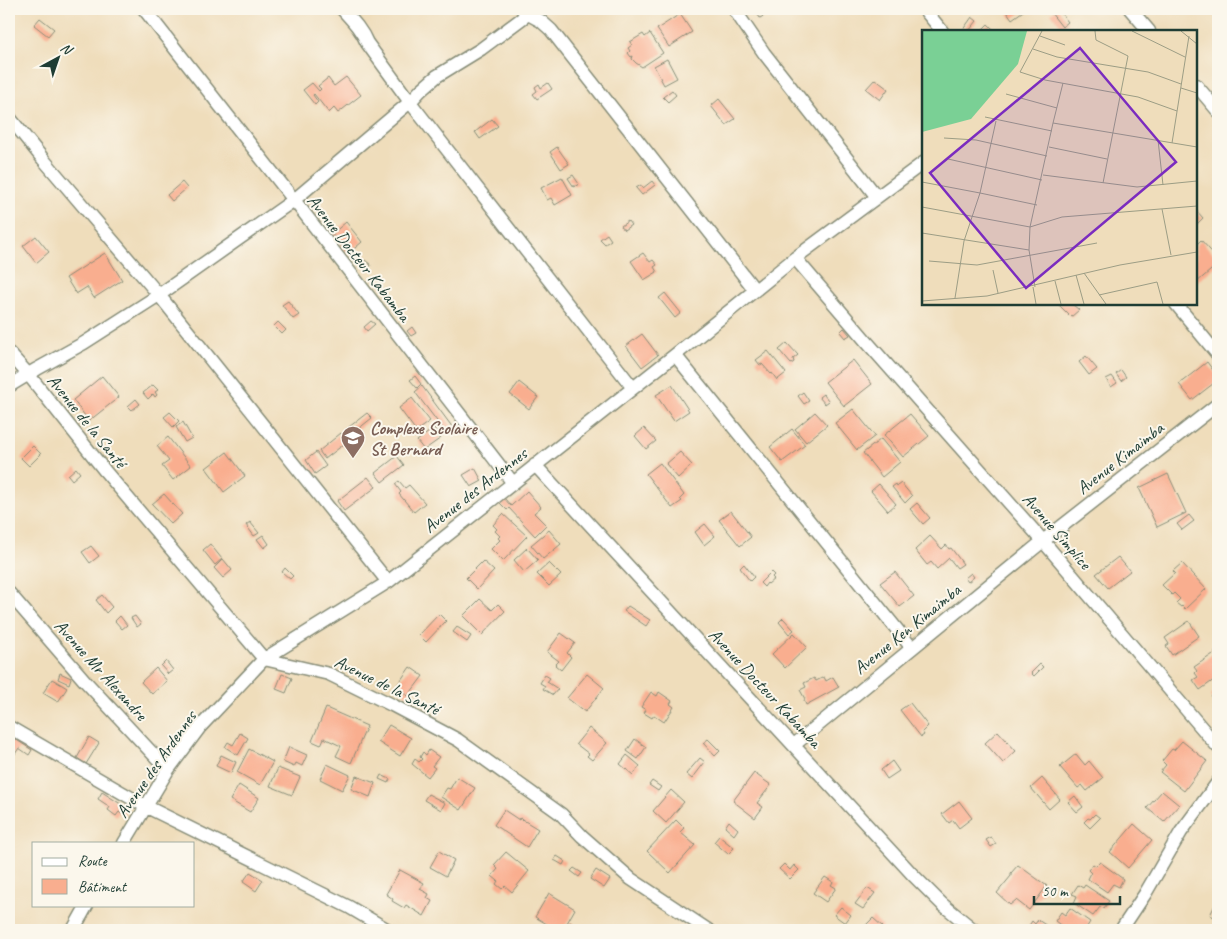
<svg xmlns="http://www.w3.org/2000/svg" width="1227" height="939" viewBox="0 0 1227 939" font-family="Caveat,sans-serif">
<rect width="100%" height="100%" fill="#fbf7ec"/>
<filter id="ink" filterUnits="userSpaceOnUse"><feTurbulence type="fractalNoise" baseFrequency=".02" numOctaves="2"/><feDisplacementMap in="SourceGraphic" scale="10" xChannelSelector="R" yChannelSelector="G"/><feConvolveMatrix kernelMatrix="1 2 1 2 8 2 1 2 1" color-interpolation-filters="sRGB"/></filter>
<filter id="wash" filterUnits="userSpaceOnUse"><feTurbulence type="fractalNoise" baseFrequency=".0096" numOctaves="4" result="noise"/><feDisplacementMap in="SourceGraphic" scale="20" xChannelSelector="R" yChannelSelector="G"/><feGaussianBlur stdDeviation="1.12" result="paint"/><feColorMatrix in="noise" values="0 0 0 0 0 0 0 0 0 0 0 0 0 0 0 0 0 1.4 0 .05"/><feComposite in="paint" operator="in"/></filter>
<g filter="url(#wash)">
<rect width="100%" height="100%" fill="#efddbb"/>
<g id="blocks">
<path fill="#f9ae8f" d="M754 9H775L760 18Z
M1005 9H1026L1012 19Z
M1057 9H1058L1068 22 1062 27 1051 13Z
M680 14 692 32 669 47 657 29Z
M972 17 977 21 969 31H962Z
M40 18 54 29 48 36 34 25Z
M988 24 994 30 981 31Z
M650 33 663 53 642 67 636 63 632 59 633 56 631 57 628 53 630 51 628 48 632 45 630 42 643 34 645 37Z
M667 59 677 78 664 85 654 66Z
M346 77 361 95 338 113 334 108 329 113 314 94 313 95 318 102 315 105 303 90 312 83 319 91 321 89 318 86 328 78 334 86Z
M875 79 888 89 880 100 866 89Z
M548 83 552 89 537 99 533 94 537 91 535 87 539 84 541 88Z
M672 90 676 95 668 102 663 97Z
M719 99 735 119 726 125 711 106Z
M492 119 498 126 480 139 475 132Z
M557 147 569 164 561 169 550 152Z
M573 175 579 184 574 187 568 178Z
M562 177 572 195 555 205 551 198 547 200 541 188Z
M652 181 655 185 642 195 636 188 641 185 643 188Z
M182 182 187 188 172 201 167 195Z
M1196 210 1203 218 1196 225Z
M628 221 631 225 624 230 621 226Z
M346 222 362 242 348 254 332 234Z
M607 234 611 240 605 244 600 239Z
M36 236 49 252 36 263 23 246Z
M1201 240 1218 259V264L1196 283V245Z
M105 253 122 280 94 298 87 287 76 294 66 278Z
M643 253 650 262 653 260 657 265 654 267 657 272 644 280 631 261Z
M365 260 371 265 368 270 361 264Z
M665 293 681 313 675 318 659 298Z
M288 301 299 315 293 319 282 305Z
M1060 304H1072L1079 310 1071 317 1059 305Z
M371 321 375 324 367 331 364 327Z
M278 322 286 330 282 334 274 326Z
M412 327 416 333 411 336 407 331Z
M844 328 850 335 845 338 840 332Z
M642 334 658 355 642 367 626 346Z
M787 343 798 355 793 359 794 362 791 364 779 350Z
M768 351 786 373 777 380 772 373 771 374 762 364 760 365 756 360Z
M1086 356 1097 369 1089 375 1079 362Z
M853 360 872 384 844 406 825 382Z
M1207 362 1218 377V380L1192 400 1179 384Z
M1121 370 1126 377 1121 381 1116 374Z
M102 376 119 397 89 421 73 400Z
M415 376 421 384 417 388 410 380Z
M1112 376 1117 383 1111 387 1106 379Z
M519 382 538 397 529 409 510 394Z
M153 385 158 390 155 392 157 395 155 397 153 394 148 399 143 393Z
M672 385 689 411 674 421 656 395Z
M422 386 453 428 446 433 415 392Z
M803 392 809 401 804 404 798 396Z
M823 394 829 401 825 404 819 397Z
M412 398 430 421 416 431 399 408Z
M136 399 140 404 132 410 128 406Z
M853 409 875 436 857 450 835 423Z
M170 412 179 421 173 427 164 417Z
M815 412 827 425 806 442 795 429Z
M367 413 372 418 353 433 349 427Z
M910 414 929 436 903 457 884 435Z
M183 422 192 438 185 442 176 427Z
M434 428 441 438 424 450 417 441Z
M644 428 656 441 646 449 635 436Z
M792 429 805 445 782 462 770 447Z
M341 433 348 441 325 459 319 451Z
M168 437 191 466 173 480 162 466 169 461 157 446Z
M881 439 900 462 882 477 863 453Z
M33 446 41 454 29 466 21 458Z
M227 452 245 476 224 492 206 468Z
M316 452 326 466 315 474 306 460Z
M680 452 692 465 678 478 666 464Z
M397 456 404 465 382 482 375 473Z
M660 463 684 495 680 499 682 501 672 508 646 474Z
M76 468 80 473 72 480 68 475Z
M475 468 482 481 471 487 463 475Z
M1168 474 1186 513 1157 527 1139 488Z
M368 477 376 487 344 511 337 501Z
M399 481 405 488 409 485 425 503 414 512 399 494 401 492 395 484Z
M901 483 912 496 905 503 892 487 896 484 897 486Z
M879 484 896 504 888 511 871 491Z
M527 491 541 507 534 513 546 525 535 536 509 508 507 510 499 502 504 498 511 506Z
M164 494 182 514 171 524 152 504Z
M917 503 930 518 923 524 910 509Z
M731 511 751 537 740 546 719 520Z
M503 514 527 536 503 561 491 549 500 540 498 538 500 536 495 531 497 529 493 525Z
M1189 515 1194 521 1182 530 1177 524Z
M250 522 259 533 254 536 246 525Z
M705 524 715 536 704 545 695 532Z
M549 530 561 544 543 559 531 545Z
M263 535 269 544 264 548 257 539Z
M930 536 942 549 946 545 949 549 951 548 963 564 957 568 949 558 937 569 931 562 927 565 915 550Z
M210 544 222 559 215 565 203 550Z
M91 546 99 556 90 563 82 552Z
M527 548 538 560 524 572 514 560Z
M1118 557 1130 571 1108 588 1096 574Z
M223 559 232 570 223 578 214 568Z
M483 561 494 571 477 589 466 578Z
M549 563 561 575 549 586 537 574Z
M1182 563 1206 589 1185 609 1182 606 1181 607 1176 603 1180 599 1174 593 1172 595 1162 585 1175 573 1173 571Z
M744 564 754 577 750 581 740 568Z
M285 568 293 576 290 579 282 572Z
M771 572 774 575 772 577 774 579 768 584 767 583 764 587 760 583Z
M895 572 914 596 900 607 880 583Z
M971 573 974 577 968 582 965 578Z
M102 595 112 607 106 613 96 600Z
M480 599 492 610 498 604 505 611 482 635 463 616Z
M628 606 650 620 646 626 624 611Z
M439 614 446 621 426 642 419 635Z
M120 616 127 625 122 629 115 621Z
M135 616 141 624 137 627 131 618Z
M783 618 794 630 789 634 779 622Z
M1189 621 1199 636 1172 655 1166 646 1169 644 1165 638Z
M457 627 471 636 467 642 453 632Z
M561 633 575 643 567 653 571 657 561 670 555 665 559 661 547 652Z
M794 633 807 647 785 668 772 654Z
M1216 652 1218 655V677L1200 690 1193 680 1198 677 1195 673 1197 671 1194 667Z
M166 661 173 670 168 674 161 666Z
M1040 664 1043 667 1034 676 1031 673Z
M410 667 423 676 408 696 396 687Z
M156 668 167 681 152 694 141 682Z
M60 673 71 678 69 684 58 679Z
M282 674 292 678 286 693 276 689Z
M587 674 604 688 585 712 567 698Z
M545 675 550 678 547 682 558 689 553 695 543 689 545 686 540 683Z
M824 677 826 681 833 677 839 687 806 705 804 700 805 699 800 690 806 687 804 683 814 678 816 681Z
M52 679 67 688 58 702 43 693Z
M1218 689V705L1211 696Z
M651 692 657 696 659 692 672 701 670 704 674 707 664 722 654 715 652 718 644 713 646 710 641 707Z
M910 703 928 726 922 732 924 735 921 737 900 710Z
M326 708 367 726 351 763 336 756 341 746 324 738 321 745 312 741Z
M389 725 411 738 400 756 378 742Z
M589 728 607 743 592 760 587 756 589 754 576 744Z
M998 731 1016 751 1003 763 985 743Z
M240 733 248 738 238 755 225 747 228 742 233 745Z
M9 735 32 750 29 755 19 748 15 754 9 750 11 744 9 743Z
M89 737 99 743 86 764 77 758Z
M635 739 646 747 638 759 627 751Z
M708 739 720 751 715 756 703 743Z
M1182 741 1207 761 1184 791 1160 772 1166 765 1162 761 1172 749 1174 750Z
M289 747 307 755 302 766 296 763 294 767 283 762Z
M249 749 273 762 260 785 237 772Z
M429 750 439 757 432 766 435 768 428 777 412 764 415 759 419 762 422 759 420 757 423 752 426 755Z
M1076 754 1085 765 1089 761 1103 778 1087 791 1082 785 1078 788 1060 767Z
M221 755 236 762 231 773 216 766Z
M627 755 640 766 633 775 620 764Z
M700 758 705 762 692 779 686 774Z
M892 761 899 771 887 779 881 770Z
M327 764 350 775 342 790 320 779Z
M278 768 300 777 292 795 270 786Z
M754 773 771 785 757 803 763 807 755 818 733 801Z
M381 775 390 779 388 783 379 779Z
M356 776 375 783 370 797 351 789Z
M457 777 475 788 461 810 441 797 447 788 450 789Z
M1042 778 1060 799 1049 809 1031 788Z
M652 781 661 787 658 791 649 785Z
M239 785 259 798 250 812 230 800Z
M671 790 684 802 666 823 653 811Z
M1162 791 1179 805 1164 822 1147 808Z
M102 792 127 808 123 815 119 812 116 816 108 810 110 807 98 799Z
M428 794 445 803 441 810 424 800Z
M1075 796 1083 807 1077 812 1068 802Z
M959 801 972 818 959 828 953 820 949 823 942 814Z
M504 810 519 820 520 818 538 829 527 847 494 825Z
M1095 814 1100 818 1090 828 1084 822 1088 818 1090 819Z
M676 820 684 828 680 832 695 845 670 873 647 851Z
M729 821 738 829 734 835 725 827Z
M1134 824 1152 840 1128 868 1110 852Z
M719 836 734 848 728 854 714 842Z
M991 837 996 844 991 847 986 840Z
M439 851 454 860 446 876 430 867Z
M506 852 529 871 512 892 505 886 502 889 496 884 498 881 492 876 498 869 494 865Z
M557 856 565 861 563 865 554 860Z
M1100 862 1123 879 1119 887 1113 884 1107 892 1088 879 1091 873 1088 870 1093 864 1096 866Z
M784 864 790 870 794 865 799 870 790 879 779 869Z
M1018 865 1047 886 1029 910 1016 900 1010 905 997 893 1011 876V873Z
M574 868 582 873 579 877 571 871Z
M400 870 424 883 420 889 429 894 427 898 432 901 424 916 406 905 404 908 392 901 393 899 386 894Z
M596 870 610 879 604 888 590 879Z
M250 872 263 880 256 891 243 882Z
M825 877 833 882 831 885 836 888 826 902 813 893Z
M1078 885 1083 888 1085 885 1109 901 1104 908 1100 907 1093 916 1074 903 1077 896 1072 894Z
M867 888 875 893 863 909 855 904Z
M549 893 575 909 563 930H557L535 917Z
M1216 903 1218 904V915L1216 918 1210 915Z
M841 907 851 915 845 923 834 915Z
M1070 908 1090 922 1085 930H1067L1055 921 1061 912 1065 915Z
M873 918 883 927 880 930H861Z
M1038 920 1047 926 1044 930H1026L1032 921 1035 924Z
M570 922 576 926 574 930H566Z"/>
</g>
</g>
<g filter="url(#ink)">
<use href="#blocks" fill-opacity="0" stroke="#878d78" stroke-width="1"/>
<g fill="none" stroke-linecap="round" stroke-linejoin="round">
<defs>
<path id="minor" d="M144 9 294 200 513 483
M342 9C352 20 361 29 367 43L410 102 633 388
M734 9 764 53 877 197
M924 9 942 31
M1130 9 1149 31
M523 10 528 14 541 21 551 30 755 290
M1196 85 1218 111
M9 117 43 159 159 295 294 200 410 102 421 90 437 76 481 49 528 14
M795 258 923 163
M1176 304 1218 355
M9 353 28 374 105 471 264 659 329 674 392 705 458 740 561 814 582 836 631 879 708 930
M675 355 912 648
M9 386 37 369 84 343 159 295 388 582
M535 465 913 875 942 904 974 930
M9 593 85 681 168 770
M9 727 145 806 349 907 388 930
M794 745 1043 541 1218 404
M124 843 168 770 200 727 264 659 388 582 675 355 795 258 866 341 1043 541 1218 747
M73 930 87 905
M1121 930 1145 894 1181 832 1218 782"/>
</defs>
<use href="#minor" stroke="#878d78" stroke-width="15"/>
<use href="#minor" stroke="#fff" stroke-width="12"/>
</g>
</g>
<defs>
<symbol id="school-pin" viewBox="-11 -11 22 30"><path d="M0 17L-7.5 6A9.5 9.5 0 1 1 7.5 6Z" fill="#8d6e63" stroke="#fbf7ec"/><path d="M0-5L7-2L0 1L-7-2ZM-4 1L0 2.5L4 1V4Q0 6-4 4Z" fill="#fff"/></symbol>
</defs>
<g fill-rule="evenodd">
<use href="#school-pin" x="339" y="424" width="28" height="38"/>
</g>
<g text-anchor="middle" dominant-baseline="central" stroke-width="4" stroke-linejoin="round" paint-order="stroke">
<g font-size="18" fill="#1f3d34" stroke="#fbf7ec">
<text transform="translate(359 258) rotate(52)">Avenue Docteur Kabamba</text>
<text transform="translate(87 421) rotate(51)">Avenue de la Santé</text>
<text transform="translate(1120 458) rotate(-38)">Avenue Kimaimba</text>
<text transform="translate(475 490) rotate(-38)">Avenue des Ardennes</text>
<text transform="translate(1057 531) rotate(49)">Avenue Simplice</text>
<text transform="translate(907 629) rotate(-39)">Avenue Ken Kimaimba</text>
<text transform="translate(101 670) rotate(48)">Avenue Mr Alexandre</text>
<text transform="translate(387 685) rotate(26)">Avenue de la Santé</text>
<text transform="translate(765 688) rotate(47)">Avenue Docteur Kabamba</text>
<text transform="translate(156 764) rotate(-55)">Avenue des Ardennes</text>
</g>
<g font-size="18" font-weight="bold" fill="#785e54" stroke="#fbf7ec" text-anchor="start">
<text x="370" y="428">Complexe Scolaire<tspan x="370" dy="21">St Bernard</tspan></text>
</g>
</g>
<g transform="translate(922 30)">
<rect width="275" height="275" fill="#efddbb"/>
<path d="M0 1H105L96 34 49 89 0 102Z" fill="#7ad095"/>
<path fill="none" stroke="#9c9d85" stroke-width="1" d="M120 1 98 42 123 50 216 67 255 81M173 1 174 10 206 26 181 153M210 1 263 27M259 1 275 14M118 6 143 15M111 19 135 27 226 42 259 54M259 58 275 63M84 64 135 78M63 87 130 101M131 93 141 53M22 108 54 110 125 126M236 110 241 155M250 113 267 6M127 117 185 129M26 129 120 150M121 145 215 157 275 151M0 152 58 163 74 91M0 177 108 197 140 187 275 176M240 179 249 225M0 203 107 220M7 231 55 235 175 213M71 240 76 263M162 243 184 274M154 245 162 274M133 251 139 274M111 257 114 274M113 257 107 220 108 197 131 93 275 117M177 265 235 252 241 274M33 268 42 211 58 163 115 175M0 271 65 266 198 235 275 222"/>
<path fill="#7b2cbf" fill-opacity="0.15" stroke="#7b2cbf" stroke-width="2.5" d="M158 18 254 132 104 258 8 143Z"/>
<rect width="275" height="275" fill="none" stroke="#1f3d34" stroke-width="2.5"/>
</g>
<rect width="1227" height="939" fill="none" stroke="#fbf7ec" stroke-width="30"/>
<rect x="32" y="842" width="162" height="65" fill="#fbf7ec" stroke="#a3ada2"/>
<rect x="42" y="858" width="25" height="8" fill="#ffffff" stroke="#a3ada2"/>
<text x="78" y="866" font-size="15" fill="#1f3d34">Route</text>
<rect x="42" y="879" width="25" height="15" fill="#f9ae8f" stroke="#a3ada2"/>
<text x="78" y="892" font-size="15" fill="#1f3d34">Bâtiment</text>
<g transform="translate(58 58) rotate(40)" stroke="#fbf7ec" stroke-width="4" paint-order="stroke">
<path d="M0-4L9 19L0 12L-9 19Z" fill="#1f3d34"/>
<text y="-8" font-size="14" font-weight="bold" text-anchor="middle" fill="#1f3d34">N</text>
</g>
<path d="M1034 896v8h86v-8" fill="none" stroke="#1f3d34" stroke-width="2.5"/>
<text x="1042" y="896" font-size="15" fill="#1f3d34" stroke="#fbf7ec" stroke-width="4" paint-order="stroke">50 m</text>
</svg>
